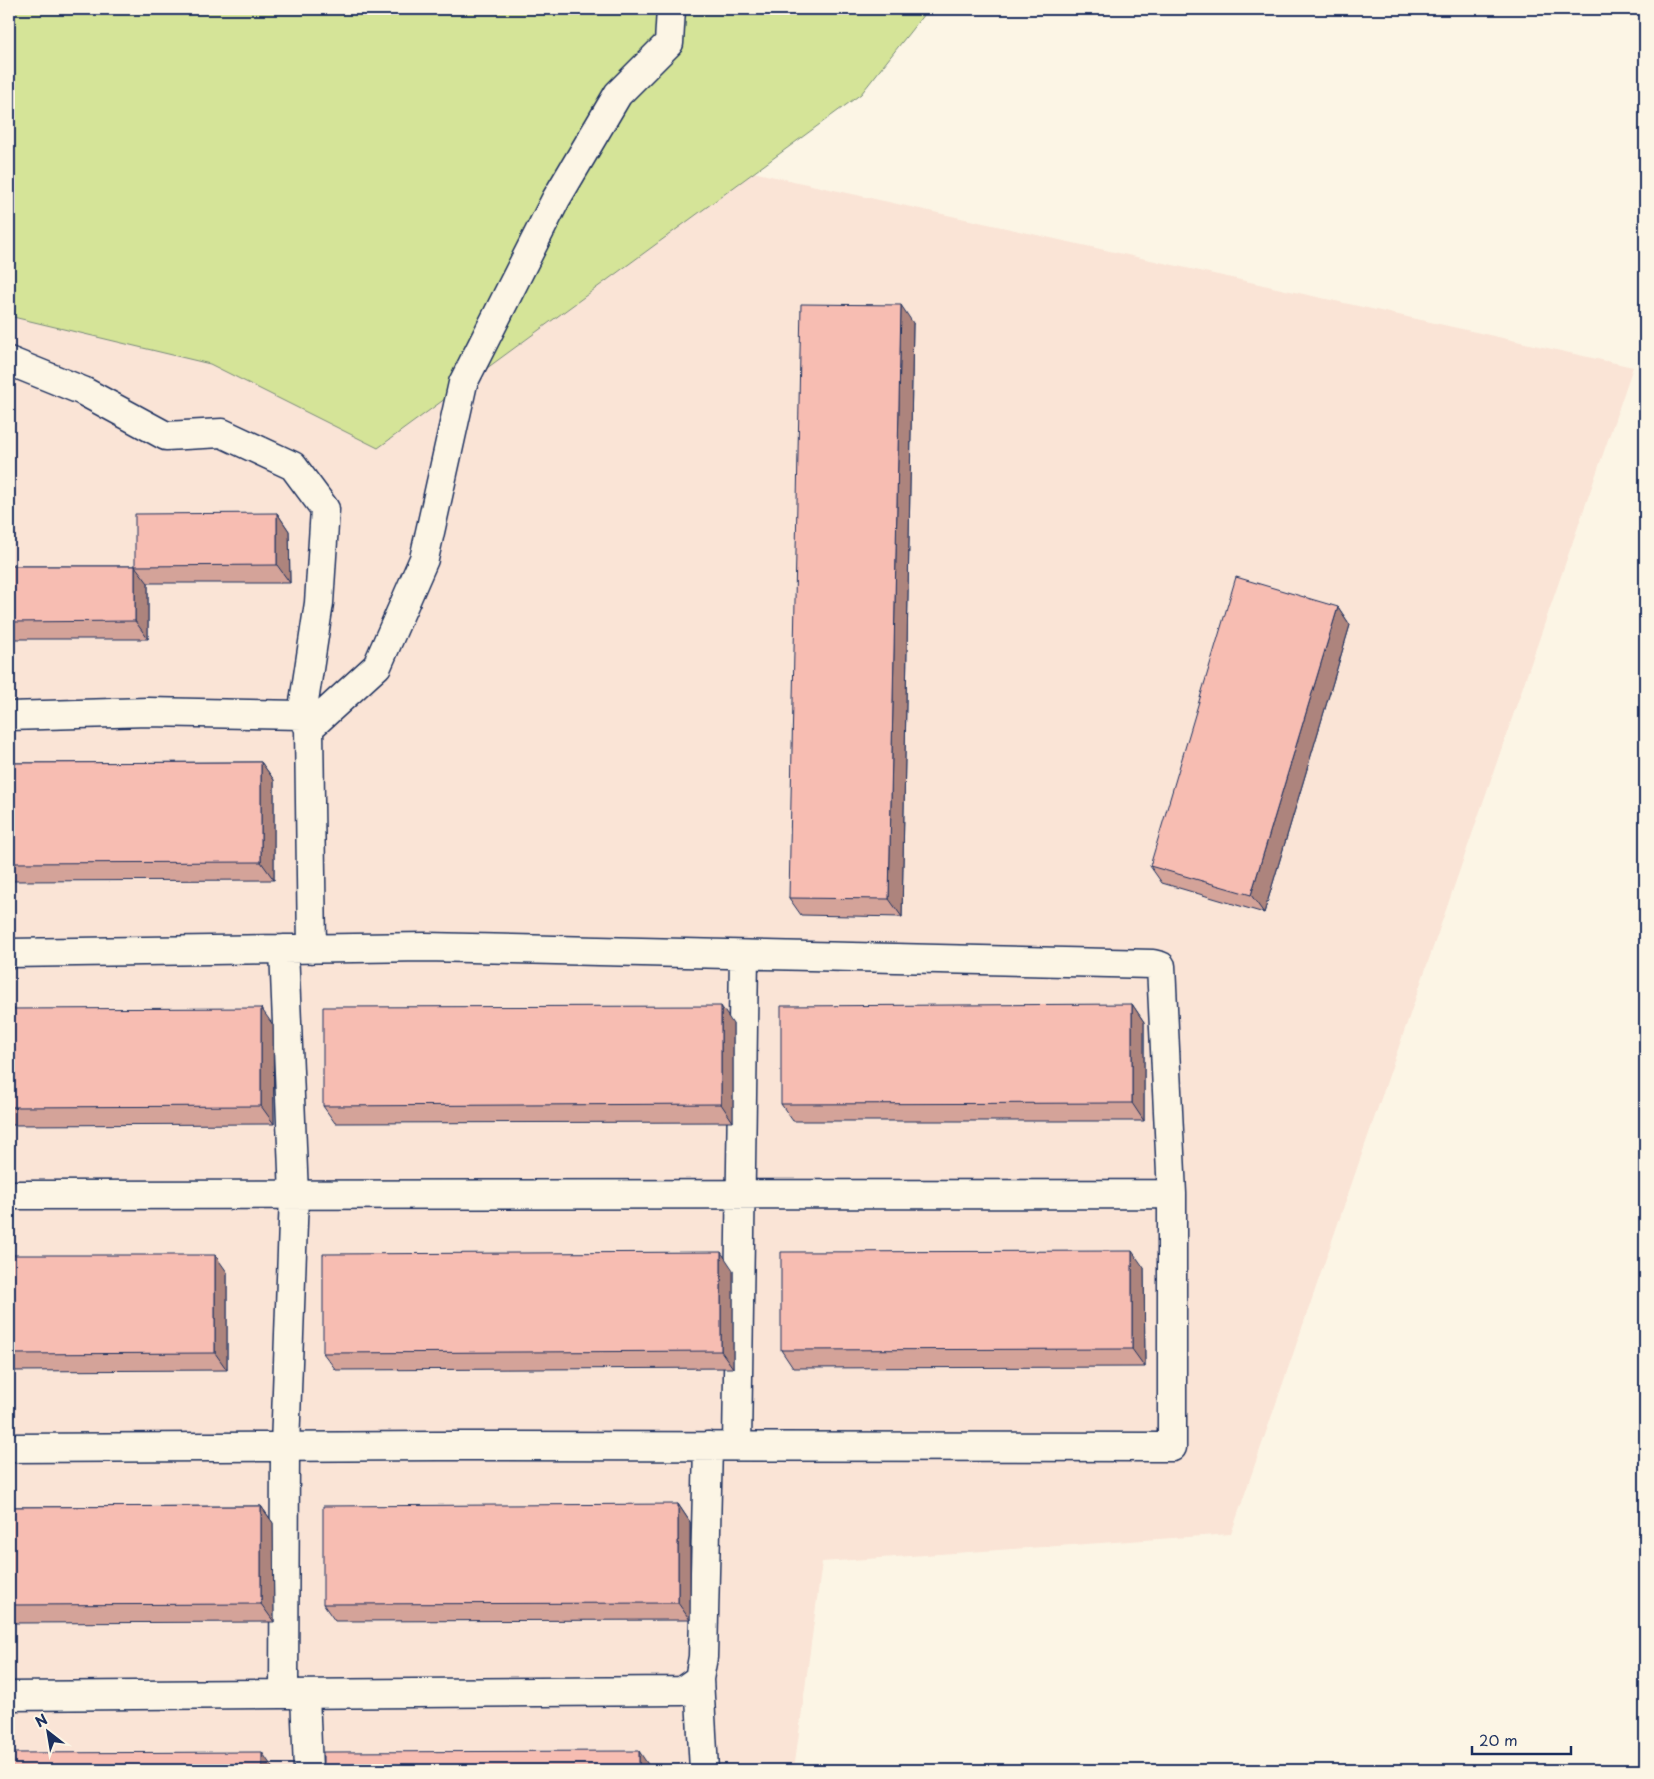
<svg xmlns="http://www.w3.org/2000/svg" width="1654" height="1779" viewBox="0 0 1654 1779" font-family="'Playpen Sans',sans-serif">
<rect width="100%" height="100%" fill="#fcf5e5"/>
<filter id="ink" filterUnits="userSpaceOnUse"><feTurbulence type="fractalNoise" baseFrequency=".02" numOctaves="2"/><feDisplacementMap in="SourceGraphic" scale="10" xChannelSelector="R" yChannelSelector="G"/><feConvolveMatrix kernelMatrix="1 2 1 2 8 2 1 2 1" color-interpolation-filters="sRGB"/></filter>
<g filter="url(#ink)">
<path fill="#fae4d6" d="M9 9 297 71 1633 367 1231 1534 822 1562 794 1770H9Z"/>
<path fill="#d5e498" stroke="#788a7b" d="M9 9H928L861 94 378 448 210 364 9 316Z"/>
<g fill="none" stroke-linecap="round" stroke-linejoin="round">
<defs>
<path id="minor" d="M9 361 83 391 166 436 222 433 293 466 325 509 319 603 302 715
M9 716 148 712 302 715 309 728 312 949
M309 728 377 666 424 559 463 383 556 199 618 94 669 43 671 9
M284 949 294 1195 285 1447 284 1694
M9 953 426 947 1153 964 1161 966 1172 1194V1447L438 1446 9 1448
M9 1195 1172 1194
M737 1446 744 955
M699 1679 704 1770
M305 1694 308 1770
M9 1696 682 1691 699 1679 703 1657 708 1446"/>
</defs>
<use href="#minor" stroke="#1b2f5e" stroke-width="31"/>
<use href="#minor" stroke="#fcf5e5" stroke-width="28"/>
</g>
<path fill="#d4a399" stroke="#1b2f5e" d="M913 323 902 917 801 915 789 898Z
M277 513 289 531 290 583H148V639H9V566H135Z
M1338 607 1350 625 1264 913 1162 883 1150 866Z
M261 762 274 780V880L9 881V763Z
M1132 1004 1144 1022V1121H793L781 1104Z
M9 1009 273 1025 274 1124 9 1125Z
M733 1024V1122L335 1123 323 1106Z
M9 1255 227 1272V1370L9 1371Z
M1144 1268 1145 1367 793 1368 781 1350Z
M733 1270V1368L336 1370 323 1353Z
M678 1504 690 1522V1620L335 1621 323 1604Z
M261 1506 273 1523 274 1622 9 1623V1507Z"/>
<path fill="#ad847d" stroke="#1b2f5e" d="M901 305 913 323 902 917 889 899Z
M277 513 289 531 290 583 277 565Z
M135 566 148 583V639L135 621Z
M1338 607 1350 625 1264 913 1251 895Z
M261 762 274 780V880L261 862Z
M1132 1004 1144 1022V1121L1132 1103Z
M721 1006 733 1024V1122L721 1104Z
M261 1008 273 1025 274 1124 261 1106Z
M1132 1251 1144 1268 1145 1367 1132 1349Z
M721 1252 733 1270V1368L721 1351Z
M215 1255 227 1272V1370L215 1353Z
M678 1504 690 1522V1620L678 1603Z
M261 1506 273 1523 274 1622 261 1604Z
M639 1751 651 1769V1770H639Z
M262 1752 274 1770H262Z"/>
<path fill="#f7bdb2" stroke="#1b2f5e" d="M801 304 901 305 889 899 789 898Z
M277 513V565L135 566V514Z
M9 566H135V621L9 622Z
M1236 577 1338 607 1251 895 1150 866Z
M261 762V862L9 863V763Z
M1132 1004V1103L781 1104V1006Z
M721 1006V1104L323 1106V1007Z
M261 1008V1106L9 1107V1009Z
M1132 1251V1349L781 1350V1252Z
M721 1252V1351L323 1353V1254Z
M9 1255H215V1353L9 1354Z
M678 1504V1603L323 1604V1506Z
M261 1506V1604L9 1605V1507Z
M639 1751V1770H323V1752Z
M262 1752V1770H9V1753Z"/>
</g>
<rect width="1654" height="1779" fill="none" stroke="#fcf5e5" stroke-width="30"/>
<rect x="15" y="15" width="1624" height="1749" fill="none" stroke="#1b2f5e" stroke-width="2" filter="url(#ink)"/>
<g transform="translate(48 1732) rotate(329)" stroke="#fcf5e5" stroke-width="4" paint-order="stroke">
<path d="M0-4L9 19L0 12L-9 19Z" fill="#1b2f5e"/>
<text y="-8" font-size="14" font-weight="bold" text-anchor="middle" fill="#1b2f5e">N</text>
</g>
<path d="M1472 1746v8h99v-8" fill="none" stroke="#1b2f5e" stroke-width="2.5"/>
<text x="1479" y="1746" font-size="15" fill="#1b2f5e" stroke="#fcf5e5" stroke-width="4" paint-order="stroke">20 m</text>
</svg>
